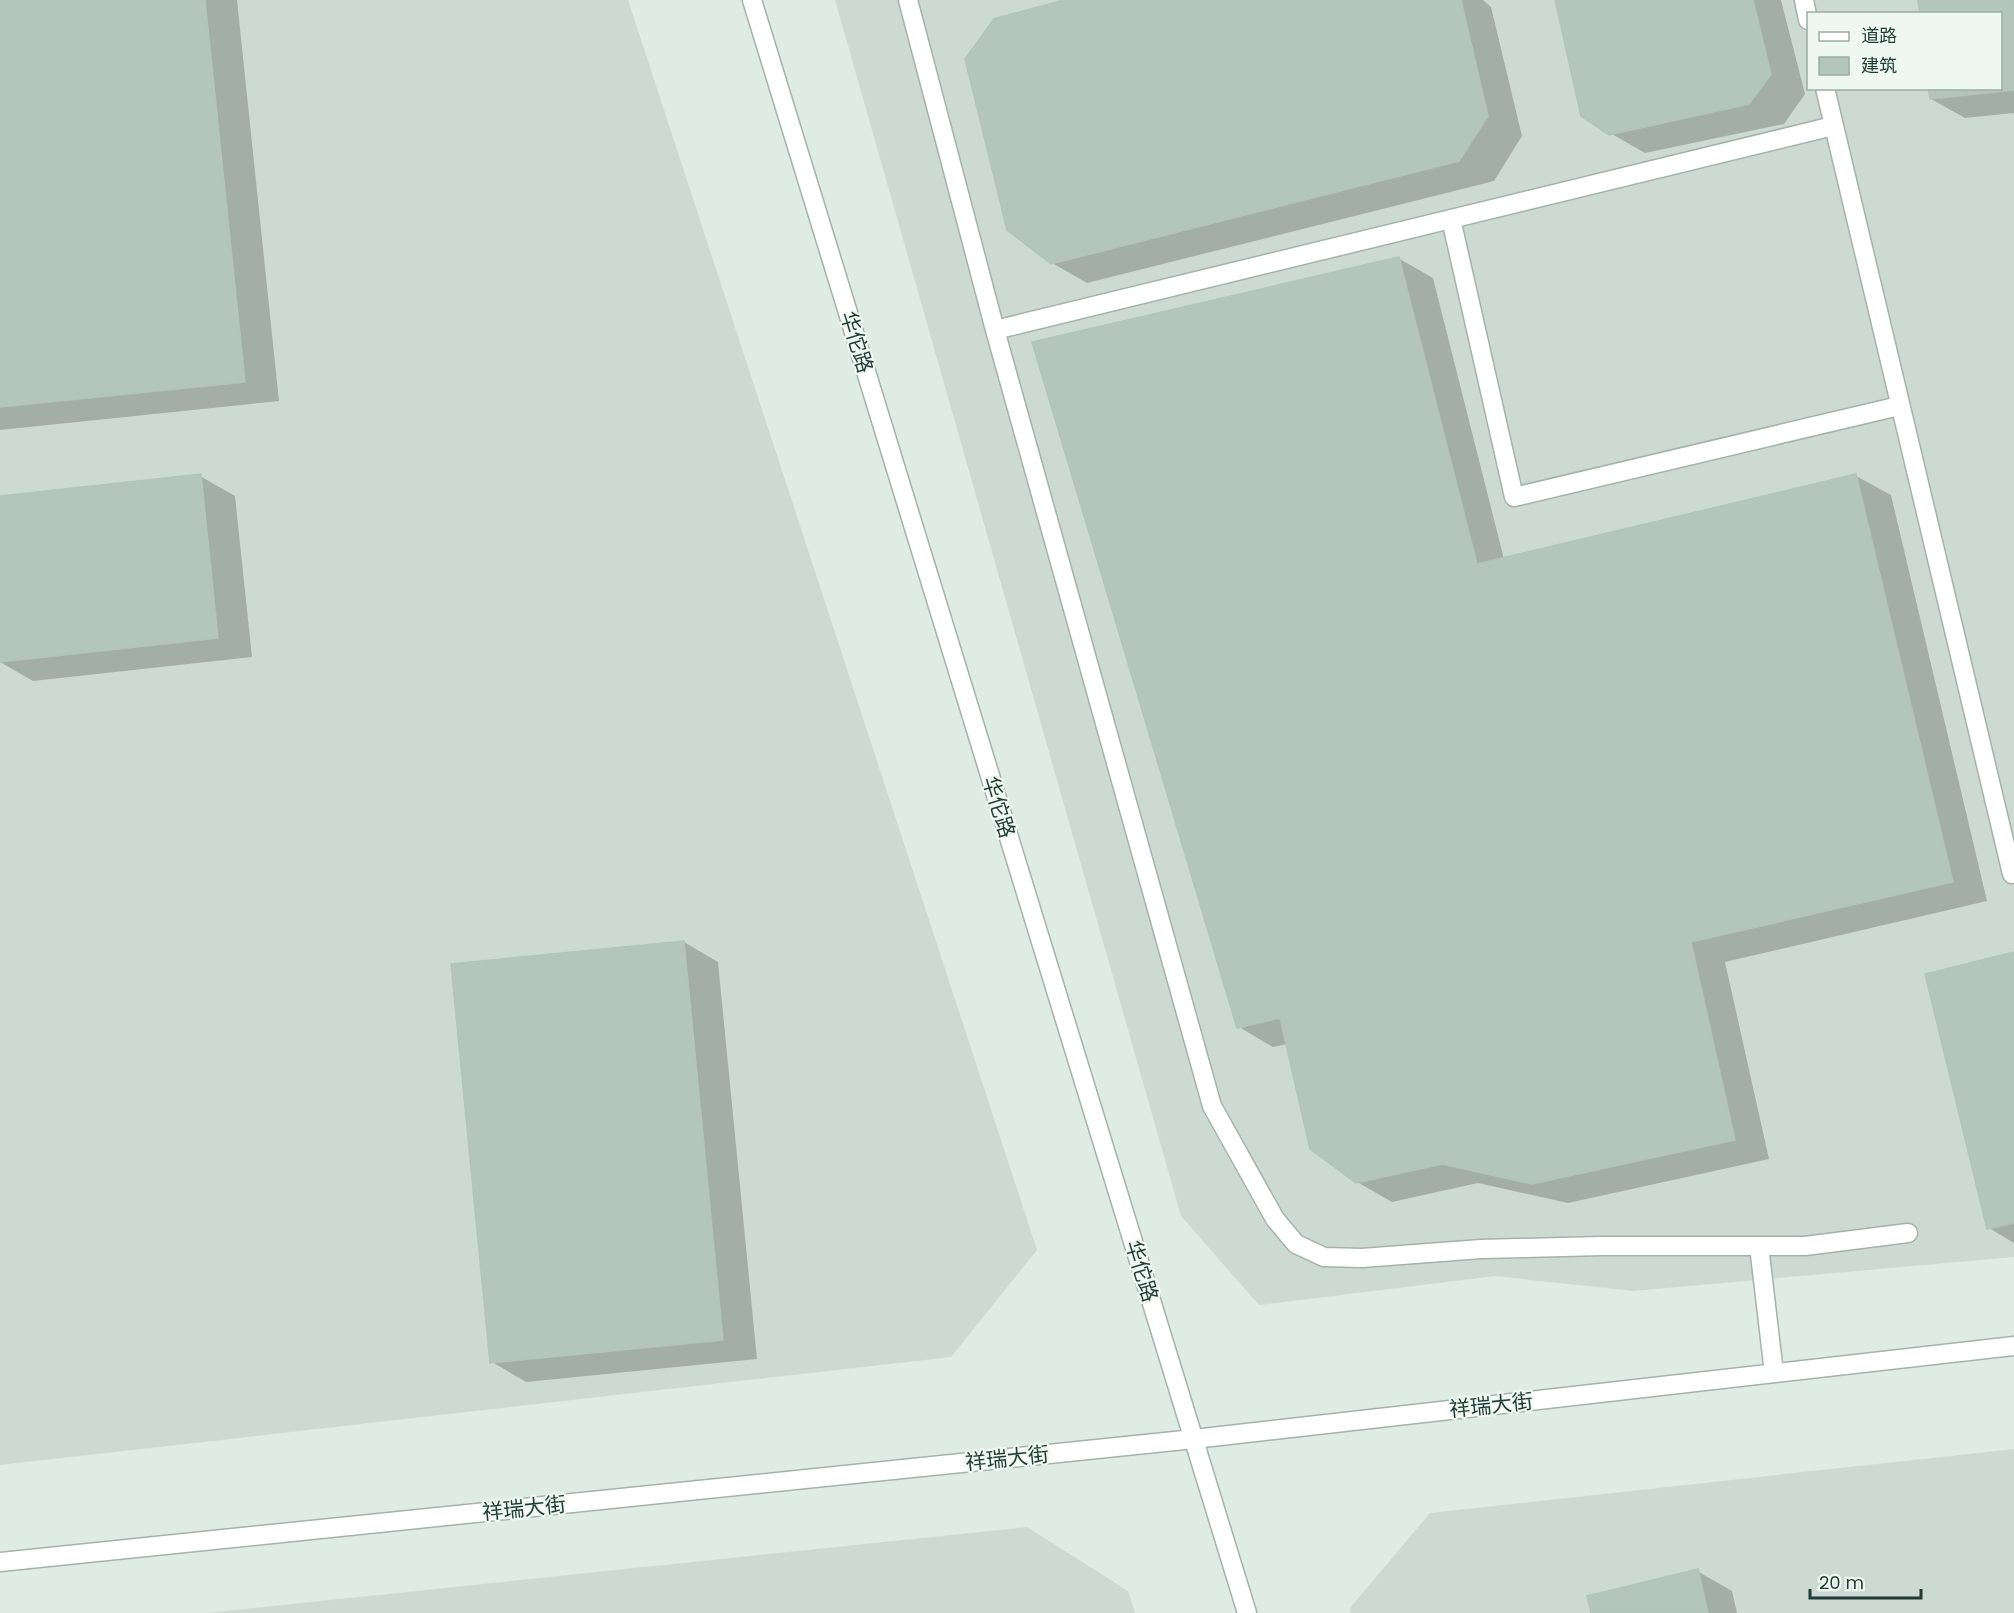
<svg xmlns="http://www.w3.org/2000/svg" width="2014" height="1613" viewBox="0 0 2014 1613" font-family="Poppins,'Noto Sans SC',sans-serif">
<rect width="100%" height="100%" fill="#dfebe5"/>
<path fill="#cddad4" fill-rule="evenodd" d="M0 0H628L1037 1250 951 1357 0 1465Z
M835 0H2014V1257L1633 1291 1495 1276 1259 1305 1181 1216ZM1808 14H2000V88H1808Z
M2014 1449V1613H1351L1350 1608 1430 1513Z
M1027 1527 1128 1591 1135 1613H206Z"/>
<path fill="#0003" d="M0 0H237L279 401 0 430Z
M1069 0H1483L1491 7 1522 136 1494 181 1087 283 1052 263Z
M1557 0H1781L1805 94 1784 124 1645 153 1610 133Z
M1920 0H2014V113L1965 118 1931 99 2000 88V14Z
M1398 258 1433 278 1504 559 1856 476 1891 495 1987 901 1725 962 1769 1159 1568 1203 1478 1183 1392 1202 1357 1182 1287 1044 1273 1047 1239 1027Z
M200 476 235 496 252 657 33 681 0 662V498Z
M684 942 718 962 757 1359 526 1382 492 1362Z
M2014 954V1243L1989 1228Z
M1697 1571 1732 1591 1737 1613H1592Z"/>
<path fill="#b4c5be" stroke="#b1c4bd" stroke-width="1.5" d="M0 0H205L245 382 0 407Z
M1063 0H1461L1488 116 1459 161 1051 264 1007 230 965 59 994 19Z
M1555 0H1753L1771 74 1749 104 1609 135 1581 116Z
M1918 0H2014V90L1930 99 1928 88H2000V14H1920Z
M1399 257 1477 564 1856 474 1953 882 1691 942 1735 1140 1532 1184 1442 1164 1356 1183 1310 1149 1280 1018 1237 1028 1032 342Z
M201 474 218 638 0 662V496Z
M684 941 723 1340 490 1363 451 964Z
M2014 952V1223L1987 1229 1925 974Z
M1698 1569 1708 1613H1591L1587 1596Z"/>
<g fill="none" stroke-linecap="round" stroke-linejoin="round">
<defs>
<path id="minor" d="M752 0 1247 1613
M908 0 995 330 1212 1106 1275 1219 1296 1244 1324 1257 1362 1258 1481 1249 1601 1246H1805L1908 1233
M1804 0 1808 20
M1825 88 2012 874
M1451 219 1514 497 1899 406
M995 330 1833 126
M1759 1246 1774 1373
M0 1562 1194 1439 2014 1346"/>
</defs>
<use href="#minor" stroke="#a2b3ac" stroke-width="21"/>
<use href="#minor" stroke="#fff" stroke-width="18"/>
</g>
<g text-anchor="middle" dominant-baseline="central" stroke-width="4.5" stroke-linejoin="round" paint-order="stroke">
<g font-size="21" fill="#1f3b34" stroke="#eff7f3">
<text transform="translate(857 342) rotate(73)">华佗路</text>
<text transform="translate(999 807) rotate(73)">华佗路</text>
<text transform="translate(1142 1271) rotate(73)">华佗路</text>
<text transform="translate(1491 1405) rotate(-6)">祥瑞大街</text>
<text transform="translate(1007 1458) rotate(-6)">祥瑞大街</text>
<text transform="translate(524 1508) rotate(-6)">祥瑞大街</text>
</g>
</g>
<rect x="1807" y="12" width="195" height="78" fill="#eff7f3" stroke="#9caca7" stroke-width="1.5"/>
<rect x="1819" y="32" width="30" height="9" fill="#ffffff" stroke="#9caca7" stroke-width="1.5"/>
<text x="1861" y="42" font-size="18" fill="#1f3b34">道路</text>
<rect x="1819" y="57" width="30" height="18" fill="#b4c5be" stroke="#9caca7" stroke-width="1.5"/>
<text x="1861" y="72" font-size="18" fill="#1f3b34">建筑</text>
<path d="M1810 1589v9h111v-9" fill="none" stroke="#1f3b34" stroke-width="3"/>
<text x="1819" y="1589" font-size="18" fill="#1f3b34" stroke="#eff7f3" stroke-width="4.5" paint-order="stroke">20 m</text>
</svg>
